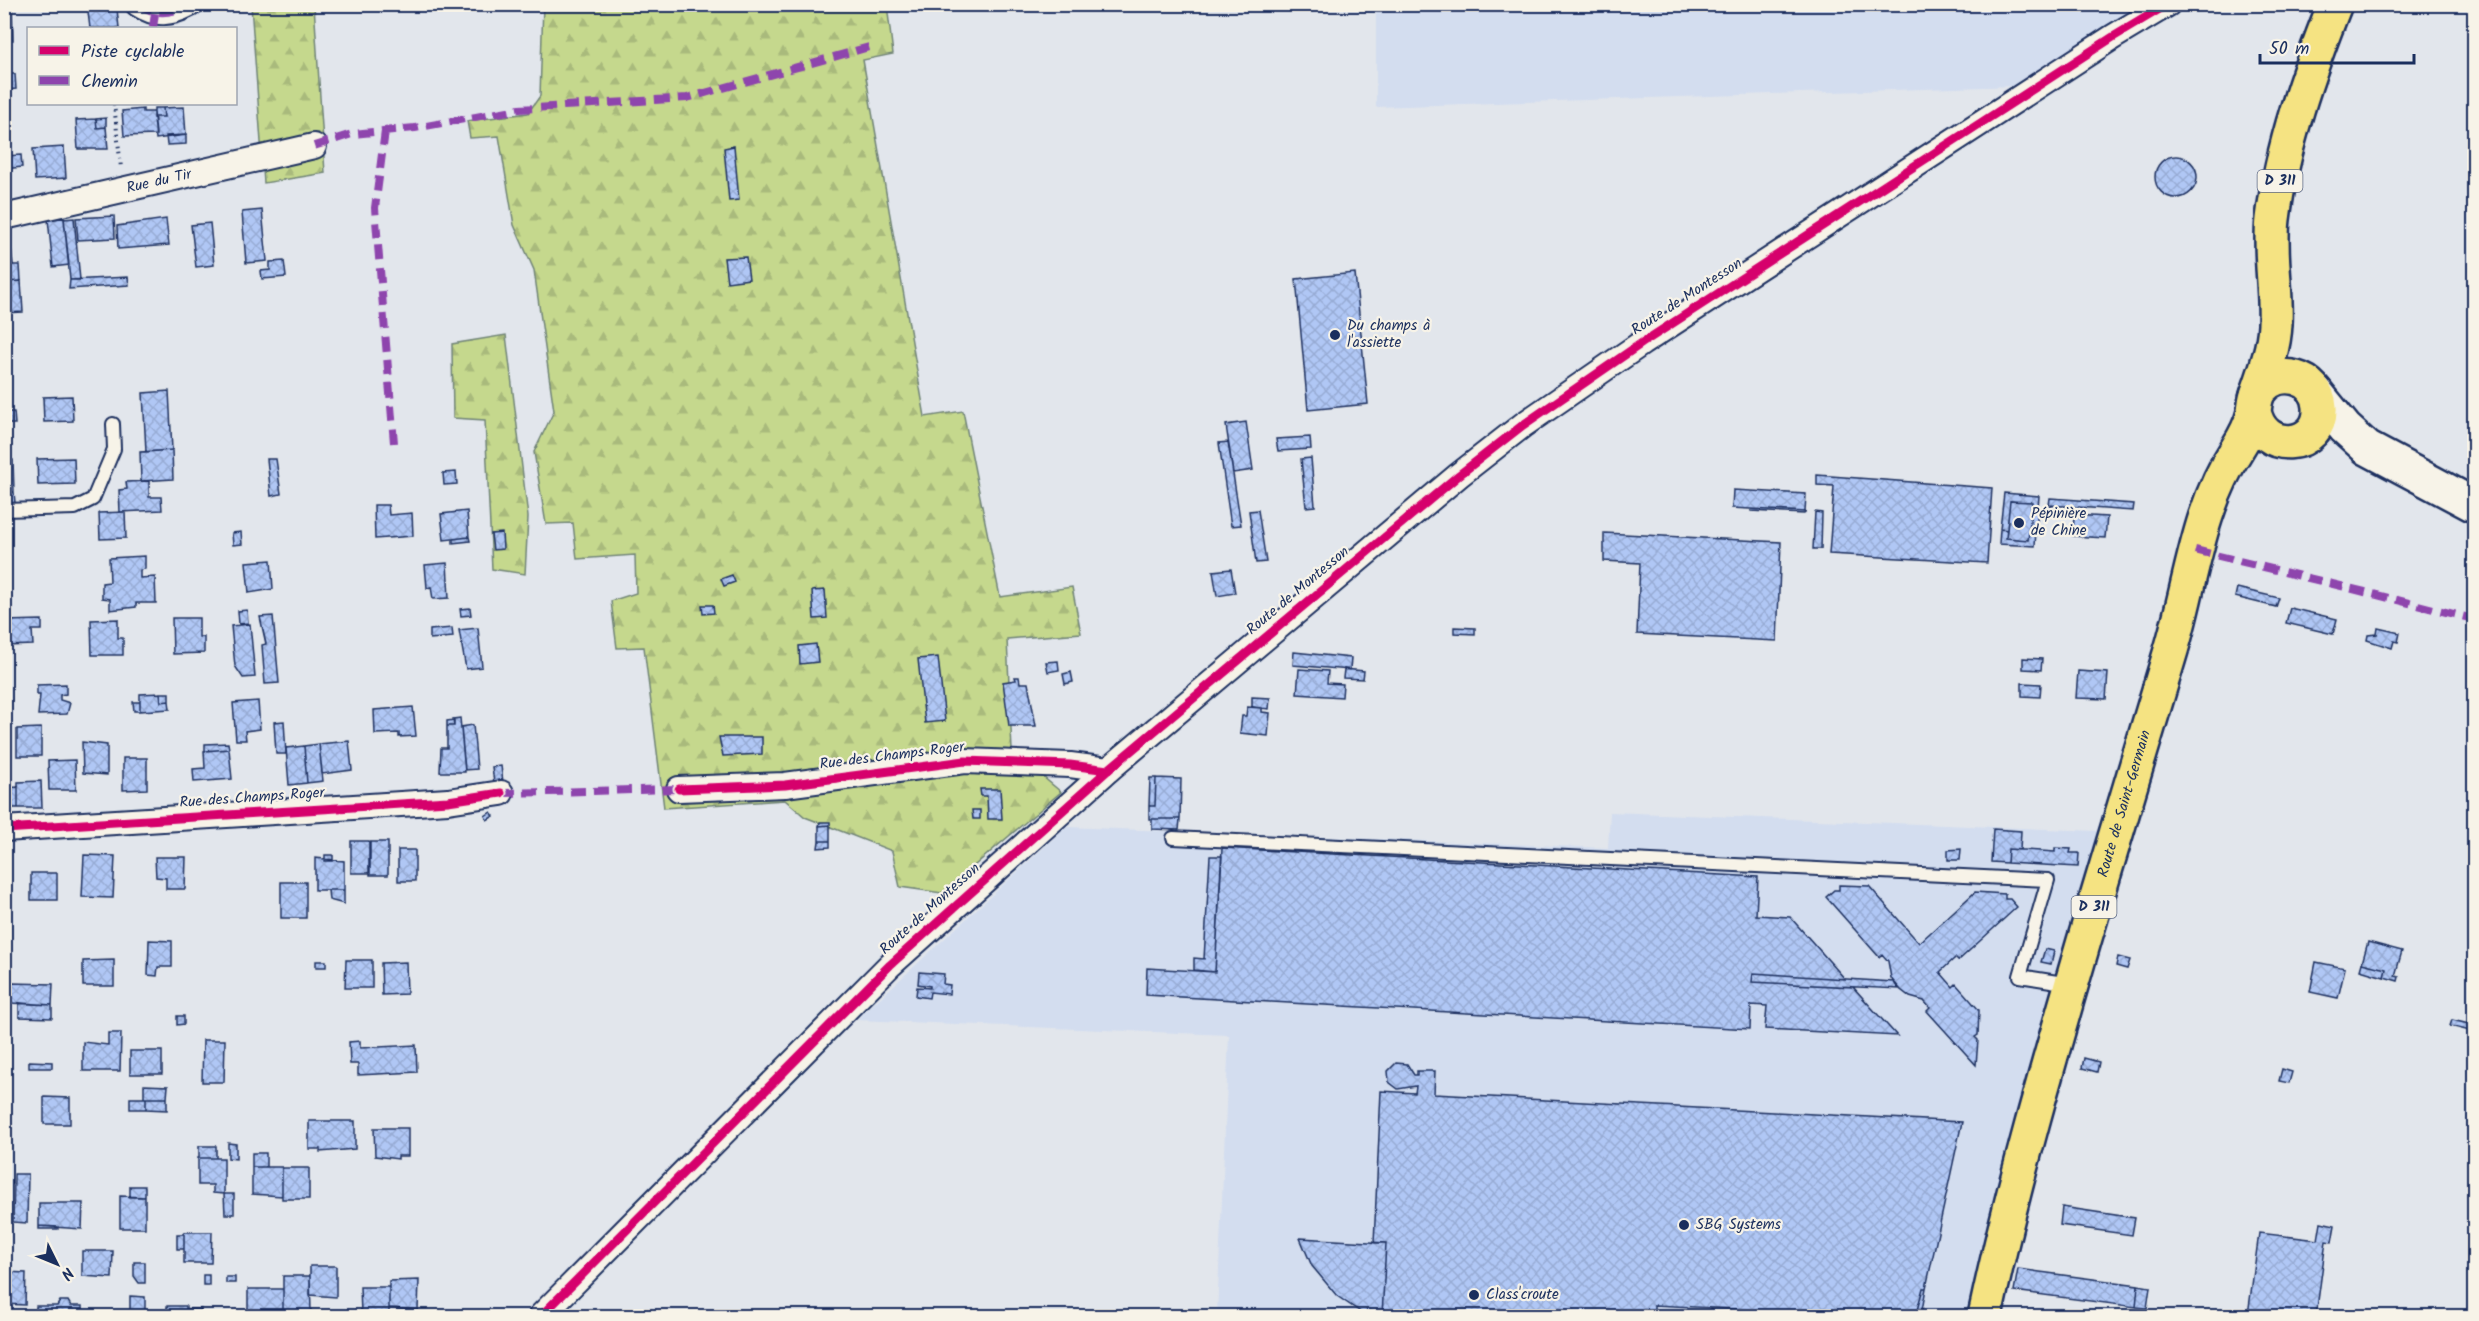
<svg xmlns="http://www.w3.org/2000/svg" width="2479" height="1321" viewBox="0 0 2479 1321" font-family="Kalam,sans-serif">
<defs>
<pattern id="forest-firs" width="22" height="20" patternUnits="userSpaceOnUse" patternTransform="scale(1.5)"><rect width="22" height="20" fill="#c5d88d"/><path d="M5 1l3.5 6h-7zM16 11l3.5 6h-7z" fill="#a9ba7c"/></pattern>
<pattern id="building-cross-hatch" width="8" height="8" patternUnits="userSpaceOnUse" patternTransform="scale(1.5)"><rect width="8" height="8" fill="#b0c7f5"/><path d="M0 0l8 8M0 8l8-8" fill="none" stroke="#97abd4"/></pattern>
</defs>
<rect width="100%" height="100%" fill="#e2e6ec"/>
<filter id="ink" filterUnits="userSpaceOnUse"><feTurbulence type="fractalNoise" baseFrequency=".0167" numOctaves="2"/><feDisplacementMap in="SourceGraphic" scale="12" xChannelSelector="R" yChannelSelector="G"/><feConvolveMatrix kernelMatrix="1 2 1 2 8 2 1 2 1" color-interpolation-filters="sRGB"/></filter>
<g filter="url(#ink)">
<path fill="#d3ddef" d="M1376 5H2154L2016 86 1376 107Z
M1610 812 2098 831 1970 1316H1217L1229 1035 856 1020 1066 827 1608 848Z"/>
<path fill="url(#forest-firs)" stroke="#708476" stroke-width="1.5" d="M251 5H314L325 173 264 183Z
M543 5H887L893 54 863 60 925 417 963 411 1000 597 1072 587 1081 633 1007 639 1012 751 1061 792 942 893 900 887 892 851 805 817 785 800 664 808 644 647 617 648 611 601 636 593 635 555 577 559 573 523 546 524 534 452 554 411 534 270 514 225 499 136 470 138 467 121 528 113 540 96Z
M506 335 528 517 525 574 492 569 485 420 453 418 452 344Z"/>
<path fill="url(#building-cross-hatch)" stroke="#1b2f5e" stroke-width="1.5" d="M87 4H108L109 9H117L119 28H90Z
M108 4H117V9H109Z
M4 8H12L13 40H4Z
M4 74H15L16 89 5 90Z
M184 107 186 135 156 139 154 117H164L163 108Z
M154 108H163L164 117H154Z
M143 109V112H154L156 135 124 136 122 111Z
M106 118V127L97 128 96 119Z
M96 119 97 128 106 127 108 149H78L76 120Z
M186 135V144L167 145 166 136Z
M734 146 739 200 729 201 724 148Z
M64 147 66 178 35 180 33 149Z
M21 155 22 167 4 169V156Z
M2155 177a21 21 0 1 1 42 0a21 21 0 1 1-42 0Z
M262 210 267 261 246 263 242 212Z
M114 216 115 238 78 240 76 218Z
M64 218 69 265 53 267 48 219Z
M74 218 80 280H70L64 219Z
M166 219 169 245 118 249 117 226Z
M210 223 214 265 196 267 191 225Z
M11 247 13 265H20L21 281 4 282V248Z
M746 257 749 279 727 282 724 258Z
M284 261 286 277 262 279 261 271 270 270V262Z
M1355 273 1368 404 1308 410 1296 279Z
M128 277 129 285 69 289 70 280Z
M21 281 23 312 4 313V282Z
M169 391 172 450 146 452 143 393Z
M72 396 73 421 44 422 43 397Z
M4 412H14L15 424H4Z
M1246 422 1253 470 1233 473 1226 425Z
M1310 437 1311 449 1278 451 1276 439Z
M1228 442 1241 525 1231 526 1219 443Z
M172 450 173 479 141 481 140 452Z
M74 458 75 484 38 485 37 459Z
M1311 458 1315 506 1306 507 1301 459Z
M267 459H276L281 494 271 496Z
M13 460 14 492H4V461Z
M456 472 457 484 444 485 443 473Z
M1817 475 1992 488 1987 563 1829 554 1834 486 1817 485Z
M149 481V497H161L162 510 120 512 119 490 127 489 126 482Z
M1733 490 1806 494 1805 512 1732 508Z
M4 492H14L15 503H4Z
M2004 493 2039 496 2036 531H2029L2032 502 2010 501 2007 530 2000 529Z
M2050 498 2134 504 2133 511 2049 505Z
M2010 501 2032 502 2028 540 2006 538Z
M374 505H388L389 515 412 513 413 536 375 539Z
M1751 509 1805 512 1804 514 1751 511Z
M1258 510 1266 562 1256 563 1249 511Z
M467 511 469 537 444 540 441 514Z
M125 512 126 538 100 539 99 513Z
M1815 512 1822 513 1821 549H1813Z
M2074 515 2107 517 2105 538 2073 536Z
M2000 529 2007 530 2006 538 2028 540 2029 531H2036L2035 546 1999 544Z
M241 532 242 544 233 545 232 533Z
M502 533 503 549 493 550 491 534Z
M1604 533 1781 542 1777 641 1637 634 1640 563 1604 561Z
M469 537 470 541 453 543V539Z
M145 556V569L140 570V578L155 577 156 603H136V607L110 610V599L102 598V583L110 582 109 558Z
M271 560 273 589 249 593 246 562Z
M447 563 449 598 433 599 431 587 427 588 425 565Z
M1231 569 1235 593 1217 596 1213 571Z
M732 575 735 582 724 586 721 579Z
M2237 588 2279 598 2276 607 2235 597Z
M825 590 827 618 814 619 812 591Z
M702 605H713L714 613 703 614Z
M470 608 471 615 461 616 460 609Z
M2290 608 2337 619 2333 634 2286 623Z
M247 610 248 623 239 624 238 611Z
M273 616 279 683 265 684 262 645 266 644 260 617Z
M172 618H199V637H204V653L173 654Z
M118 619V638H123V655H92L91 620Z
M42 620V630H32L33 645 5 646V621Z
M250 624 255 677 243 678 235 666 231 626Z
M1454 627 1475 628V634L1454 633Z
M452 628 453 637 430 639V630Z
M478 628 482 667 466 669 459 630Z
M2378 628 2400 633 2398 642 2394 641 2392 648 2367 640 2368 635 2377 634Z
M816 644 818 662 800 664 799 646Z
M1294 652 1351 658 1350 670 1293 665Z
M938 657 945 721 925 723 918 659Z
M2023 658 2042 659 2041 670 2023 669Z
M1058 661 1059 670 1048 672 1046 662Z
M1299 669 1328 671 1327 683 1343 684 1342 697 1297 694Z
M1344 669 1364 671 1363 679 1343 678Z
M2078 671 2108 673 2106 699 2076 698Z
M1071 672 1073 682 1065 684 1063 674Z
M1015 677H1019L1020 683H1028L1036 726H1009L1003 682 1016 680Z
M2022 683 2041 684 2040 697 2022 696Z
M66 684V694L60 695V700L70 703 67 714 38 715 40 695H37V685Z
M160 693 161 702 169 701 170 709 140 711V694Z
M160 693H169V701L161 702Z
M1252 697 1270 698 1269 709 1252 707Z
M258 701 260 729 245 731 246 740H236L233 703Z
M133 702H140V711H134Z
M413 707 416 736 399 737V733L375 734 374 710Z
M1247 707 1262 708V712L1270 713 1268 736 1240 733 1242 716H1246Z
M460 718 465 772H440L441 748H447V726H454L453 719Z
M454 720V726H447V721Z
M284 721 286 754H276L274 722Z
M473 725 477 769 465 770 461 727Z
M41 728V756H17V729Z
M719 737H762V754L723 756Z
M349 741 352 770 322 774 319 744Z
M82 742 107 745V775L83 773Z
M228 743 229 749 205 751V744Z
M319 744 323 781 307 783 304 746Z
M304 746 307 783 289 785 286 748Z
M229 749 232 779 194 782 193 769 205 768 204 751Z
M123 758H147V789L123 790Z
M75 760 76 790H49L48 761Z
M501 766 503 782 494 783 492 767Z
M1150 778H1156L1155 806H1149Z
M1156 778 1181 779 1180 819H1149V806H1155Z
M41 781 42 808H18V782Z
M18 787V808H4L5 788Z
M980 789H1000L1002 819H988L987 796H981Z
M972 810H980V819H973Z
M491 812 494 816 487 820 485 816Z
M1152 819H1180L1179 830 1152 829Z
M820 822H830V825L819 826Z
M830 825V841H819V826Z
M1993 829 2021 831 2020 850 2008 849 2007 863 1991 862Z
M351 841H369V873H351Z
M819 841H830V847L818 848Z
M370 842H388V875H370Z
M1222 848 1758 877 1756 915 1790 917 1845 979 1753 973 1752 982 1853 987 1897 1036 1765 1029 1767 1006 1751 1005 1750 1029 1146 995 1147 968 1215 972Z
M2055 848 2071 849 2070 853H2079L2078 867 2007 863 2008 849 2055 852Z
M1961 849 1960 860H1948V850Z
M398 850H415V881H398Z
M84 855 115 856 113 898 82 897Z
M325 855H333V861H325Z
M1210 856H1222L1215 972 1194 970V958L1204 959Z
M155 857H186L185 889H166V878L156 877Z
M315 858 344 861V890H315Z
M31 873H57V900H31Z
M281 882H306V918H281Z
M1839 885 1869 886 1919 943 1975 892 2005 894V899H2010L2017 907 1958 961 1955 958 1940 972 1953 987 1956 984 1979 1010 1978 1035 1975 1037 1978 1040 1976 1065 1927 1011 1930 1008 1924 1001 1910 997 1897 987 1891 978 1888 961 1882 954 1879 957 1826 897 1834 890H1839Z
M328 890H344V904L329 900Z
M4 919 10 920 9 1003H4Z
M149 940 172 941V967H158L157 976 148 975Z
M2368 942 2402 951 2395 976 2399 977 2398 981 2384 977 2386 969 2362 963Z
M2045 949 2054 951 2051 964 2041 962Z
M2118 957 2130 960 2127 969 2116 966Z
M114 960V986H83V961Z
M346 960H372V988H345Z
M316 961H326V967H316Z
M406 962 407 994 382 995 381 963Z
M2316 962 2345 968 2338 998 2310 992Z
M2362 963 2386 969 2384 977 2360 970Z
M919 972 944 974 943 984 950 985 949 994 930 992 929 998 916 996 917 987 930 988V986L918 984Z
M1753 973 1894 982 1900 989 1752 982Z
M10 983 53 984 52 1005 9 1003Z
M19 1003 52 1005V1018L19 1017Z
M2473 1010 2474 1032 2450 1026 2452 1020 2469 1024Z
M177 1016H184V1024L177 1025Z
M108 1033H121L120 1071H83V1042L108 1045Z
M203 1040H225L224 1082H202Z
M360 1041V1048L416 1045 417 1072 358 1075V1064H350L349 1042Z
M130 1051H162V1074H130Z
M2084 1058 2099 1062 2097 1072 2082 1068Z
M29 1061 52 1062V1068H29Z
M1396 1063 1407 1064 1414 1075H1417V1071H1435L1434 1094 1962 1122 1926 1288H1923L1916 1314 1874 1313V1316L1654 1305V1316H1382L1386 1243H1374L1381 1091 1415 1093 1416 1086 1398 1089 1389 1082 1388 1071Z
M2282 1069 2292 1072 2289 1083 2279 1081Z
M4 1083 7 1084V1111H4Z
M144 1085 168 1086 167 1098H144Z
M44 1097 70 1098V1124H44Z
M130 1098H146V1109H130Z
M146 1098H167V1110L146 1109Z
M309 1121H355V1149L320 1152V1149H309Z
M374 1128H408V1156H398V1159L375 1156Z
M228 1143 236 1144V1159L228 1158Z
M199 1146H216V1158H199Z
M252 1153H266V1167H252Z
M198 1158H224V1194L213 1193V1185H198Z
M252 1167H282V1196L252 1194Z
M282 1168H309V1199H282Z
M14 1174H28L27 1223 13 1222Z
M130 1186H145V1197H130Z
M224 1194H234V1214H225Z
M120 1196 145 1197V1228H120Z
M39 1203H83L82 1229 39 1226Z
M2062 1207 2135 1218 2132 1235 2060 1225Z
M2321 1222 2335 1225 2332 1242 2326 1241 2316 1316 2248 1315 2259 1233 2318 1240Z
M39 1226 58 1227V1229H39Z
M184 1232H212L211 1263H184Z
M177 1234H184V1249H177Z
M1300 1238 1386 1243 1382 1316 1365 1315 1337 1296 1312 1266Z
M82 1251H113L112 1278 82 1276Z
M134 1262H145V1283H139L134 1276Z
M310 1266H336V1297L310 1295Z
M2018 1269 2138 1285 2136 1307 2014 1291Z
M4 1272 26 1273 25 1305 4 1304Z
M203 1275H209V1285H203Z
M283 1276H310L311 1312H283Z
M226 1277H235V1283H226Z
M419 1280 418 1310 389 1308V1281Z
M2138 1285 2150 1287 2147 1308 2136 1307Z
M360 1287H389V1316L361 1313Z
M1923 1288H1926L1921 1316H1874V1313L1916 1314Z
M248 1289H283V1316H248Z
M130 1296 145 1297V1316H130Z
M60 1301H68L71 1306H82V1316H36V1306H57Z
M167 1306H186V1313L167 1314Z
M186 1309H201V1316H166L167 1314 186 1313Z"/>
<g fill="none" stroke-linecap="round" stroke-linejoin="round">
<defs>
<path id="lane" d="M4 510 75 508 93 499 114 449 113 424
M1173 838 2048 880 2020 976 2070 984"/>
<g id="street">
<path d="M138 4C156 16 171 14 190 4"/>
<path id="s1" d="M4 217 314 146"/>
<path d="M679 789 785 785 965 761 1070 765 1108 770"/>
<path d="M4 829 448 801 501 793"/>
<path d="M541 1316 890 965 1108 770 1459 475 1523 425 1642 343 2113 37 2168 4"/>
</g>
<path id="secondary" d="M2315 391 2345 428 2367 448 2474 505"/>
<g id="primary">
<path d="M2257 395C2265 372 2274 348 2275 324 2277 289 2269 254 2273 219 2282 146 2308 72 2335 4"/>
<path id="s2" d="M1985 1316C2012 1189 2048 1065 2084 941 2112 846 2140 751 2169 657 2191 587 2196 512 2237 449 2244 438 2251 425 2254 412 2255 404 2255 397 2260 390 2278 366 2318 376 2320 407 2323 449 2262 456 2254 411"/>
</g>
</defs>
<use href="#lane" stroke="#1b2f5e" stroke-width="16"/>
<use href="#street" stroke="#1b2f5e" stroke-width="28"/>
<use href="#secondary" stroke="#1b2f5e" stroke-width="38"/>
<use href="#primary" stroke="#1b2f5e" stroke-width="38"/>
<path stroke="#1b2f5e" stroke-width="4" stroke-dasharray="1.5 4.5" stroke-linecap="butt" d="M114 104 121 168"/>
<use href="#lane" stroke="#f7f3e8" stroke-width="12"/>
<use href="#street" stroke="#f7f3e8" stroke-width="24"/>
<use href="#secondary" stroke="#f7f3e8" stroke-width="33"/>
<use href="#primary" stroke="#f5e382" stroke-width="33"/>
<path stroke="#8e44ad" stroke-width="8" stroke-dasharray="15 8" stroke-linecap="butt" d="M138 4C156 16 171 14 190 4
M153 28 155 13
M385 131 375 208 394 443
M314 146 352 134 415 128 519 109 687 98 869 47
M2195 550 2474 619
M501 793 679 789"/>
<defs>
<path id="cycleway" d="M679 789 785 785 965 761 1070 765 1108 770
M4 829 448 801 501 793
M541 1316 890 965 1108 770 1459 475 1523 425 1642 343 2113 37 2168 4"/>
</defs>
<use href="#cycleway" stroke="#f7f3e8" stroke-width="13"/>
<use href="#cycleway" stroke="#d6006c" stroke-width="9"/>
</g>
</g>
<g fill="#1b2f5e" stroke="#f7f3e8" stroke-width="2">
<circle cx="1335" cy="335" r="6"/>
<circle cx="2019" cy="523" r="6"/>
<circle cx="1684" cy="1225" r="6"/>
<circle cx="1474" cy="1295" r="6"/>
</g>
<g text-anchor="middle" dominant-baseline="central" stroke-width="4.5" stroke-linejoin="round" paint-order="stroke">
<g fill="#f7f3e8" stroke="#5d6a87" stroke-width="1.5">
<rect x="2257.5" y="170" width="45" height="22" rx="4.5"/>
<rect x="2071.5" y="896" width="45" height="22" rx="4.5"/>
</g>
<g font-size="14" font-weight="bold" fill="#1b2f5e">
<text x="2280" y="181">D 311</text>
<text x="2094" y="907">D 311</text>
</g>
<g font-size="15" fill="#1b2f5e" stroke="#f7f3e8">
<text stroke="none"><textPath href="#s1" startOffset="159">Rue du Tir</textPath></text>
<text transform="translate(1687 297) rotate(-33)">Route de Montesson</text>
<text transform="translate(1298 591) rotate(-40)">Route de Montesson</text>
<text transform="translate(892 756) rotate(-7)">Rue des Champs Roger</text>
<text transform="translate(252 798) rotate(-4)">Rue des Champs Roger</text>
<text stroke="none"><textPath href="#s2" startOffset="531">Route de Saint-Germain</textPath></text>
<text transform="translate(930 909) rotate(-42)">Route de Montesson</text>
</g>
<g font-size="15" fill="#1b2f5e" stroke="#f7f3e8" text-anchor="start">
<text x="1347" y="326">Du champs à<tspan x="1347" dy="17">l'assiette</tspan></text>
<text x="2031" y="514">Pépinière<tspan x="2031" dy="17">de Chine</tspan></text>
<text x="1696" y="1225">SBG Systems</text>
<text x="1486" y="1295">Class'croute</text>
</g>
</g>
<rect width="2479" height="1321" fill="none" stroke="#f7f3e8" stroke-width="24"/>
<rect x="12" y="12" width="2455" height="1297" fill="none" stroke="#1b2f5e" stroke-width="2" filter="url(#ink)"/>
<rect x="27" y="27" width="210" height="78" fill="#f7f3e8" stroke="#9fa5b1" stroke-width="1.5"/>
<rect x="39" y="46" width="30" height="9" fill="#d6006c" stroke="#9fa5b1" stroke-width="1.5"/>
<text x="81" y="57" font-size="18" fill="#1b2f5e">Piste cyclable</text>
<rect x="39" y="76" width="30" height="9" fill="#8e44ad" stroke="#9fa5b1" stroke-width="1.5"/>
<text x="81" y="87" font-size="18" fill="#1b2f5e">Chemin</text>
<g transform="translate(57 1264) rotate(133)" stroke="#f7f3e8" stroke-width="4.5" paint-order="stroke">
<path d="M0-4.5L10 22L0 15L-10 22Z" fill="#1b2f5e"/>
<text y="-9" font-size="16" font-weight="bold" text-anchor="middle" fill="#1b2f5e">N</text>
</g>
<path d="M2260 54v9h154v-9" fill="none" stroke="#1b2f5e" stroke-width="3"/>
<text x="2269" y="54" font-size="18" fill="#1b2f5e" stroke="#f7f3e8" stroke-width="4.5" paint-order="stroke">50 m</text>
</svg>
